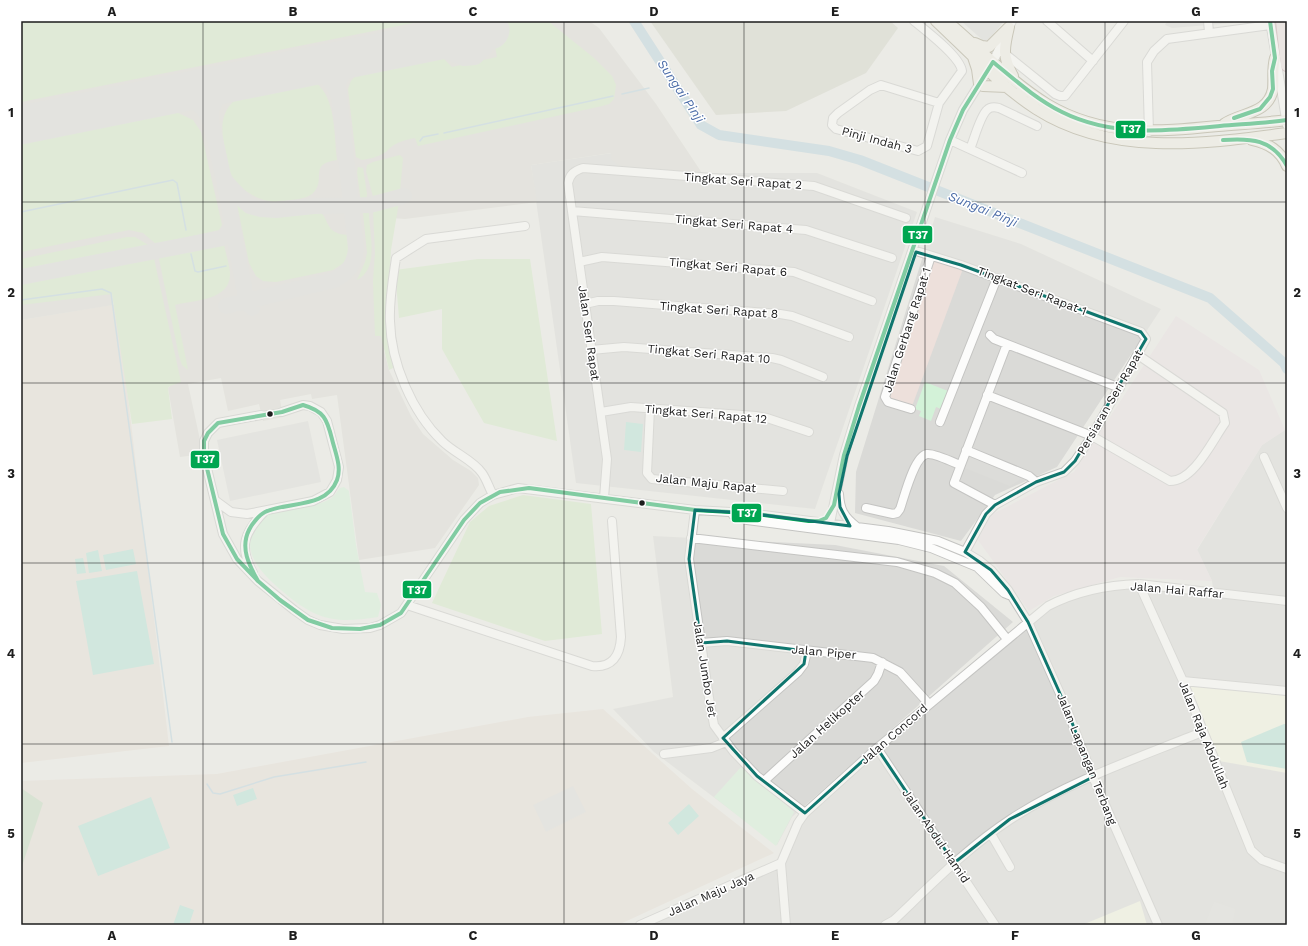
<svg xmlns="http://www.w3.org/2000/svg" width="1308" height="946" viewBox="0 0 1308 946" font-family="'Work Sans',sans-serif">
<rect width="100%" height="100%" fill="#ebebe6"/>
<path fill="#dadad7" d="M961 21H1004L986 43Z
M1167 21H1233V23L1172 28 1165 25Z
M612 153 621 166 702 173H817L917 212 815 509 576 483 531 165Z
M935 217 1021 244 1161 309 1057 467 995 495 961 541 855 513 856 472Z
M1285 430 1287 434V925H648L778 866 806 816 1033 619 1069 599 1103 590 1151 588 1214 595 1212 581 1197 550 1262 445Z
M653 536 835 545 944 566 1013 622 792 817 777 845 654 752 613 709 673 697Z"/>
<path fill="#ede0db" d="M935 253 964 266 911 409 883 399Z"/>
<path fill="#e9dfe3" d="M1176 316 1259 370 1285 430 1262 445 1197 549 1212 581 1120 577 1054 596 1029 611 978 540 991 515 1074 472Z"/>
<path fill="#f3f5e0" d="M1188 685 1287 695V773L1219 761Z
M1140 901 1147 925H1082Z"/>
<path fill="#d9d9d7" d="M1248 851 1250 856 1260 864 1227 904 1214 901 1204 925H1166L1155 897 1203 877Z"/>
<path fill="#e5ddd5" d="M117 304 169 746 21 763V320Z
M603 709 692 789 774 853 618 925H21V781L217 774 528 717Z"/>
<path fill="#dbdad4" d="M21 21H589L599 28 656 104 702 173 620 166 612 160 611 153 531 165 537 202 405 219 392 218 384 351 389 370 411 416 423 434 453 460 471 471 478 478 479 485 435 548 359 560 337 395 312 399 311 394 280 400 283 417 263 421 259 404 228 411 221 378 188 384 203 454 180 457 168 388 170 386 112 294 113 305 21 320Z"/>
<path fill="#d3d4c8" d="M650 21H890L898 28 866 73 786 111 716 115Z"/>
<path fill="#d3e9c5" d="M21 21H423L21 102Z
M490 21H548L594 58 612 76 616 85 614 99 609 104 602 106 418 146 415 138C408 139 397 142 391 147 388 149 387 152 384 153 377 157 369 159 362 160L356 157 348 89 351 81 357 74 443 58 452 67 497 57Z
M316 83C336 98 334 136 337 160 308 164 326 178 314 192 307 200 289 200 279 201 262 204 239 190 231 174 228 169 228 162 227 157 222 136 217 116 235 100Z
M176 112 193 120 201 132 222 225 219 230 156 244 143 233 129 230 21 252V144Z
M400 155 403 158 400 191 374 200 366 171 367 165 373 162Z
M358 167 363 168 367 194 366 202 361 203 357 172Z
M399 202 391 250 388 302 395 367 389 370 381 336H375L373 281 375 253 373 210 375 208Z
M237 204C263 221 287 215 316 209 331 216 322 234 348 235L350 248 345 262 333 270 276 282 263 281 256 276 249 263Z
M367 212 369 213C369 233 380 268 357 280L365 262 367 253 363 213Z
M127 237H135L150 246 21 272V259Z
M217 243 224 245C226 254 229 264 230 273 231 301 194 300 175 305L188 370 182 365 179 356 158 254Z
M153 254 181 382 170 386 168 388 172 419 132 424 112 294 21 305V280Z
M478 259H530L557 441 484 423 442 349V309L399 318 395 270Z
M523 495 591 504 602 634 545 641 432 603 470 522 489 506Z"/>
<path fill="#c2dabc" d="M21 788 43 803 21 869Z"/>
<path fill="#d3f2d8" d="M925 382 948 391 941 409 936 407 931 421 919 416 921 411 915 409Z
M344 487 349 491 356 545 365 592 377 593 381 605 378 617C339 623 320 622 288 596 270 581 239 556 254 530 258 523 263 516 271 514 290 507 312 509 330 499 334 497 337 491 340 488Z
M742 766 794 812 776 846 714 797Z"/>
<path fill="#b2e2d4" d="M626 422 643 424 641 452 624 450Z
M133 549 136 564 106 570 103 555Z
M98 550 102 571 89 573 86 553Z
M83 558 86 573 77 574 75 559Z
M137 571 154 664 93 675 76 581Z
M1284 724H1287V769L1247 762 1241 742Z
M253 788 257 799 237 806 233 795Z
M151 797 170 848 98 876 78 826Z
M689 804 699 816 678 835 668 823Z
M180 905 194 910 189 925H173Z"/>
<path fill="#dcdcd9" d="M308 421 321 482 230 501 217 440Z
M971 456 1024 477 1010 486 965 468Z
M573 786 586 812 546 832 533 805Z
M1214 902 1235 909 1232 925H1205Z"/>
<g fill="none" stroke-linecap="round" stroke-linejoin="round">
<path stroke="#b9d2de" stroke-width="1.5" d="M622 94 649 88
M444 133 613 96
M420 141 423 137 438 134
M21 212 173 180 177 183 186 230
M191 254 195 271 198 272 226 266
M21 300 102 289 111 293 172 742
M207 784 213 793 220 794 274 777 366 762"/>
<path stroke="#b9d2de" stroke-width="10" d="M634 21 701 125 719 135 829 151 860 160 1210 298 1284 363 1287 369"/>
<path stroke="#dadad8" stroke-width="16" d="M470 24 483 30 486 42 485 47 475 57 464 58 443 50 413 46Z
M294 70C317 70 330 73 339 96
M235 82 217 97 211 110V122L224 180 246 298 252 308
M162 97C187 98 201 97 211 122
M224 180 244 201 250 206 261 209 276 210 314 206 370 205 404 196
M21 277 223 238 232 227
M226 306 334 280C348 273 355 264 356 248L338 86C341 71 351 62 365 56"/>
<path stroke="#dadad8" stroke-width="39" d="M21 125 490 30"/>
<path stroke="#c2c2be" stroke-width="8" stroke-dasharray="8 4" stroke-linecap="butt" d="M261 415 282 412"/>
<defs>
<path id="minor" d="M914 21C926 31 960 56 962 71L939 103 927 146 918 151 836 129 832 125 833 118 838 113 870 90 881 85 939 103
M1047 21 1093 61
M1208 21 1209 32
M1270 21 1287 125
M1004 53 1055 94 1060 96H1065L1124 21
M1149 132 1147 62 1154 51 1167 39 1270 25
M950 140 1022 173
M970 149C974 140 980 116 987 110 990 107 995 107 999 108L1037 126
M572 211 806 230 892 258
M913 250 961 265 1141 332 1146 339 1092 436 1075 461 1064 472 1036 482 995 505 986 514 965 552
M579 262 602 257 794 272 872 301
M585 304 598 301H614L780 314 792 316 849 337
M990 335 994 339 1120 388
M591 350 624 347 772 358 781 360 823 377
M987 395 1092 436 1170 481C1194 481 1212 441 1225 423L1223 413 1138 355
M650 409 647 473 652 479 783 491
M911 409 888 402 885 397 931 256
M601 412 631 407 756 416 767 418 809 432
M261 415 218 423 208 433 204 441V456L223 534 237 559 258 581 294 610 308 620 320 625 343 629 370 628 380 625 401 613 464 520 480 503 493 495 518 488 695 510 748 513 888 531 938 541 965 552 980 561 991 570 1008 590 1028 622 1066 707 1093 777 1158 925
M940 422 997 278
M966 450 1029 476 1036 482
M1264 457 1287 508
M839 494C840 510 844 517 857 527
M493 495C489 488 487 480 482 473 473 460 454 453 442 441 412 412 391 363 390 321 389 300 393 279 396 258L426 239 525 226
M604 498 607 459 568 183C570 174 574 171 583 168L814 186 906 218
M216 501 231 512 247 514 313 501 330 492 337 480 339 467 327 421 321 412 310 406 303 405 282 412
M995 505 954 483 1007 344
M866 508 893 514 897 513 900 509C904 498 914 456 927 454 934 453 953 462 960 465
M695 510 689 559 709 698 714 725 733 751 757 776 805 813
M733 515 747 520 899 540 931 548 977 567 1004 593 1009 595
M830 523 844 455 859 406 950 140 963 110 993 62 1012 21
M691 538 897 562 935 573 955 583 981 607 1007 639
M253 573C238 546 245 532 264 512
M1139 584 1183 681 1251 850 1262 860 1287 869
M407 605 592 666C612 668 620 656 621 637L612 521
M701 643 727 641 873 658 900 672 929 704
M1183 681 1287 691
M723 738 798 672 804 664 807 651
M877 748 995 925
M664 754 711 748 726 742
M764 781 874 681 878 674 882 662
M991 834 1010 867
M640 925 781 863
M786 925 781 863 798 823 805 813 877 748 1048 606C1077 591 1107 585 1139 584L1287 601
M885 925 894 920C931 885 968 847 1011 819 1069 781 1138 758 1202 732"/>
<path id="major" d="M936 21C968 51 999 85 1036 109 1111 157 1203 144 1287 133
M947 21C980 49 1011 82 1047 104 1102 137 1157 132 1218 126 1241 124 1264 123 1287 120
M1009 27C1004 48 1002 56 1013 76
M975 43 982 46 989 47 1008 28
M973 57 977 69 979 84
M983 86 1007 87
M1224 124C1241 112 1268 115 1273 89 1274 79 1272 69 1275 58
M1252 140C1269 144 1280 150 1287 166"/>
<path id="highway" d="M1282 21 1287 65"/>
</defs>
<use href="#minor" stroke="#c4c4c2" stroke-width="10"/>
<use href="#major" stroke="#a19b84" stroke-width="12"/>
<use href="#highway" stroke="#bf9fa3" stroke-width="14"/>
<use href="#minor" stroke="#fcfcfb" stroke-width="8"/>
<use href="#major" stroke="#f0ede4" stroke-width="10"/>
<use href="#highway" stroke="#e9dede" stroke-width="12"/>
<defs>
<path id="bus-1" d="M993 62C1015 80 1036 99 1062 112 1112 137 1166 131 1220 126 1243 124 1265 123 1287 120
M1234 118 1260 109 1270 97 1273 89 1272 71 1275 58 1270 21
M1223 140C1251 138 1272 139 1287 166
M303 405C324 411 327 419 332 439 335 452 342 467 337 480 326 509 288 501 265 512 259 515 252 524 249 530 240 548 249 565 258 581L237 559 223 534 204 456V441L208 433 218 423 282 412Z
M258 581 280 600 308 620 332 628 360 629 380 625 401 613 464 520 480 503 500 492 529 488 695 510 748 513 809 521H819L826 518 834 505 844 455 859 406 950 140 963 110 993 62"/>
</defs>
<use href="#bus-1" stroke="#fff" stroke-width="7"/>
<use href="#bus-1" stroke="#00a651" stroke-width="4"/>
</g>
<path d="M0 0H1308V946H0ZM916 252 961 265 1141 332 1146 339 1075 461 1064 472 1036 482 995 505 986 514 965 552 991 570 1008 590 1028 622 1066 707 1093 777 1010 819 954 863 877 748 805 813 757 776 723 738 804 664 806 651 727 641 701 643 689 559 695 510 748 513 850 526 840 507 839 494 847 456Z" fill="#ebebe6" fill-opacity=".55" fill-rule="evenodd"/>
<path fill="none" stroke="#0f766e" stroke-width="3" stroke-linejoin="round" d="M916 252 961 265 1141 332 1146 339 1075 461 1064 472 1036 482 995 505 986 514 965 552 991 570 1008 590 1028 622 1066 707 1093 777 1010 819 954 863 877 748 805 813 757 776 723 738 804 664 806 651 727 641 701 643 689 559 695 510 748 513 850 526 840 507 839 494 847 456Z"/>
<path fill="none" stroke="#1d1d1d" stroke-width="1" stroke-opacity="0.55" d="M203 21V925M383 21V925M564 21V925M744 21V925M925 21V925M1105 21V925M21 202H1287M21 383H1287M21 563H1287M21 744H1287"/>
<g fill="#1d1d1d" stroke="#fff" stroke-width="1.5">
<circle cx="270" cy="414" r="3.5"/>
<circle cx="642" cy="503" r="3.5"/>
</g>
<g text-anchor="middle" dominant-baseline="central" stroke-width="3" stroke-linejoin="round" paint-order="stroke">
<g font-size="12" fill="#1d1d1d" stroke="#fff">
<text transform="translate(877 140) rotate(15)">Pinji Indah 3</text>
<text transform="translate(743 181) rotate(4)">Tingkat Seri Rapat 2</text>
<text transform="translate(734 224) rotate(5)">Tingkat Seri Rapat 4</text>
<text transform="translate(728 267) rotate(5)">Tingkat Seri Rapat 6</text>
<text transform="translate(1032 291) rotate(21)">Tingkat Seri Rapat 1</text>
<text transform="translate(719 310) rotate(4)">Tingkat Seri Rapat 8</text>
<text transform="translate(907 330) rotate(-72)">Jalan Gerbang Rapat 1</text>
<text transform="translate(589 333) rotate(82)">Jalan Seri Rapat</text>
<text transform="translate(709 354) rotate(5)">Tingkat Seri Rapat 10</text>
<text transform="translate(1110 402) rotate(-60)">Persiaran Seri Rapat</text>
<text transform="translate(706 414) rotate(5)">Tingkat Seri Rapat 12</text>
<text transform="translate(706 483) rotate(6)">Jalan Maju Rapat</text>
<text transform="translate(1177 590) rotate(5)">Jalan Hai Raffar</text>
<text transform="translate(824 652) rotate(5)">Jalan Piper</text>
<text transform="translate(705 669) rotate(81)">Jalan Jumbo Jet</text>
<text transform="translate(827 724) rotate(-42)">Jalan Helikopter</text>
<text transform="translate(894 734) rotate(-41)">Jalan Concord</text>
<text transform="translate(1204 735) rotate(68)">Jalan Raja Abdullah</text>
<text transform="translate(1087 759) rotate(68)">Jalan Lapangan Terbang</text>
<text transform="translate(936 836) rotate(56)">Jalan Abdul Hamid</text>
<text transform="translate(711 894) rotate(-24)">Jalan Maju Jaya</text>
</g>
<g font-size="13" font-style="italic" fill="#4d6ea9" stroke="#fff">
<text transform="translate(681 91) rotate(56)">Sungai Pinji</text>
<text transform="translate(983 209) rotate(22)">Sungai Pinji</text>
</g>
</g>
<g stroke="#fff" stroke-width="1.5">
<rect x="1115" y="120" width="31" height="19" rx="4" fill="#00a651"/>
<rect x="902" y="225" width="31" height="19" rx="4" fill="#00a651"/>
<rect x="190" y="450" width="30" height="19" rx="4" fill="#00a651"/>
<rect x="731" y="503" width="31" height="20" rx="4" fill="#00a651"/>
<rect x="402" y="580" width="30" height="19" rx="4" fill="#00a651"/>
</g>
<g font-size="11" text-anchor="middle" font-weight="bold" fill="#fff">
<text x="1131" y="133">T37</text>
<text x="918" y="239">T37</text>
<text x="205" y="463">T37</text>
<text x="747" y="517">T37</text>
<text x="417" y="594">T37</text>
</g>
<rect width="1308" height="946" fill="none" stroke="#ffffff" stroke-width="44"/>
<rect x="22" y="22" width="1264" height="902" fill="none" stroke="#1d1d1d" stroke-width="1.5"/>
<g font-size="13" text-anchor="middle" font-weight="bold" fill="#1d1d1d">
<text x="112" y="16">A</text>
<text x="293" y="16">B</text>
<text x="473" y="16">C</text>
<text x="654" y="16">D</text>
<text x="835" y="16">E</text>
<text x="1015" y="16">F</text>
<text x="1196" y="16">G</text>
<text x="11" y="117">1</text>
<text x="1297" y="117">1</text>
<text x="11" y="297">2</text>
<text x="1297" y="297">2</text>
<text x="11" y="478">3</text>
<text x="1297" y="478">3</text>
<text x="11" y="658">4</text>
<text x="1297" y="658">4</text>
<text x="11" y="838">5</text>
<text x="1297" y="838">5</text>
<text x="112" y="940">A</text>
<text x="293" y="940">B</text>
<text x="473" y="940">C</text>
<text x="654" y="940">D</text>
<text x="835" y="940">E</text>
<text x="1015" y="940">F</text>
<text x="1196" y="940">G</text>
</g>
</svg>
